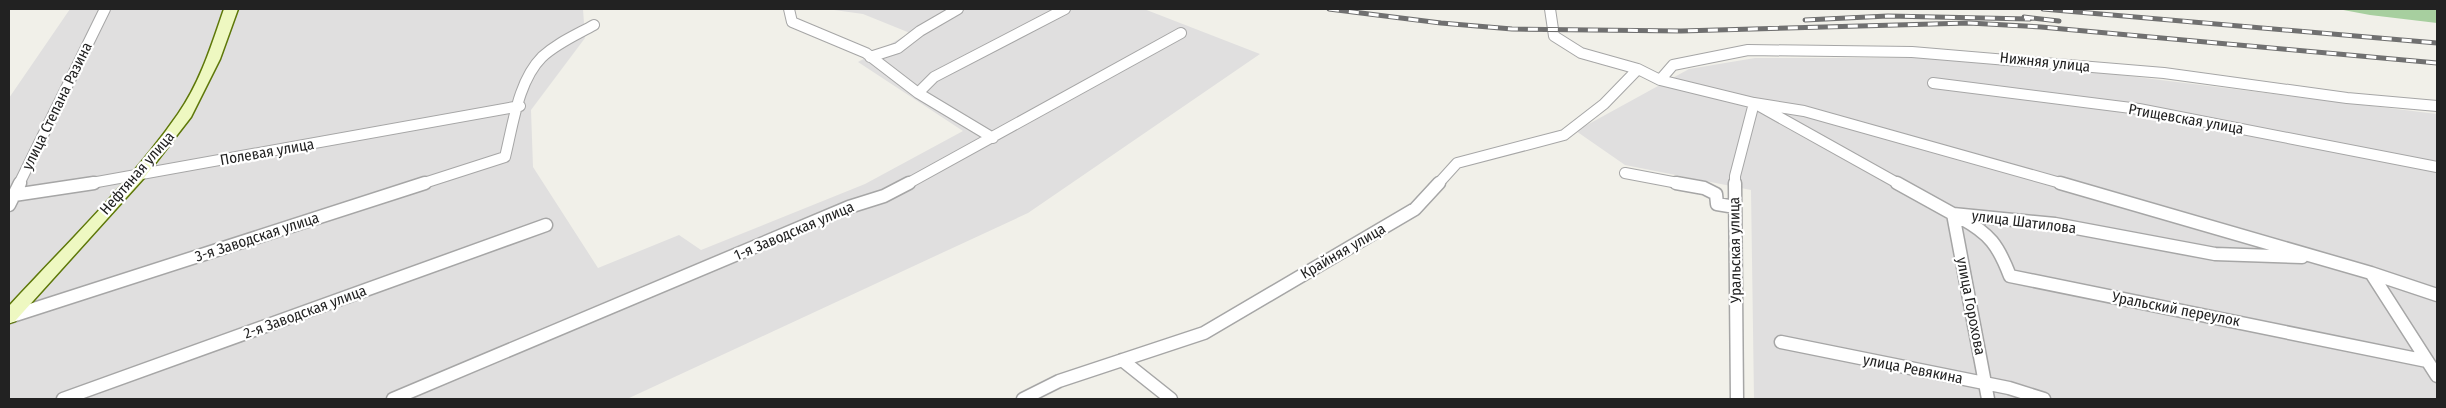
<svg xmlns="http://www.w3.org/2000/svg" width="2446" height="408" viewBox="0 0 2446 408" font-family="'Fira Sans Condensed',sans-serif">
<rect width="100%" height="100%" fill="#f1f0e9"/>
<path fill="#e0dfdf" d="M70 9H583L585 38 531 110 533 167 598 268 679 235 701 250 865 184 963 131 858 62 910 33 863 14 827 9H1144L1260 54 1028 213 627 399H9V98Z
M1755 58H1931L2112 74 2437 114V399H1754L1751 190 1625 165 1576 131 1689 69Z"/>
<path fill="#a7cf9f" d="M2338 9H2437V23L2370 15Z"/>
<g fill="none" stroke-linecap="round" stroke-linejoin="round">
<defs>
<path id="street-far1" d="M789 9 792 22 866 53 918 93 993 138
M1550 9 1554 36 1581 53 1638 69 1660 80 1754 103 1804 111 2064 184
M870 57 898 48 920 31 958 9
M1660 80 1673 65 1748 50 1912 52 2164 73 2347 98 2437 106
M1933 83 2139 109 2437 167
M918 93 934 77 1065 9
M1625 173 1683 184
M19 184 105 9
M86 184 520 106
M421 184 505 157C513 125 518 81 542 57 557 43 576 35 594 25
M907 184 1181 33
M1438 184 1457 163 1564 135 1604 104 1638 69
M1735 184V176L1754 103 1899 184"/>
<path id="street" d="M1676 183 1704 188 1716 194 1717 204 1735 207
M1735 183 1737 399
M1897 183 1953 214 2055 224 2215 254 2302 257
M2060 183 2371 273 2437 295
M14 195 94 183
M9 205 20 183
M1953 214 1988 399
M1961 218C1990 234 1998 245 2010 276L2427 361
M2371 273 2437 376
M9 317 425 183
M1781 342 2009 388 2044 399
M1122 360 1171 399
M63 399 546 225
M393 399 849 207 884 196 909 183
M1023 399 1059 381 1204 333 1415 209 1439 183"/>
<path id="secondary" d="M224 9H238L220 59 191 117 143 179 15 321 9 323V306C65 245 131 182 178 114 200 83 212 44 224 9Z"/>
</defs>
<use href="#street-far1" stroke="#a6a6a6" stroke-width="12"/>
<use href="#street" stroke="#a6a6a6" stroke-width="15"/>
<use href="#secondary" stroke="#5e7809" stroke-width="3"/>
<use href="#street-far1" stroke="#fff" stroke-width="10"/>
<use href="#street" stroke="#fff" stroke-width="12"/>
<use href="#secondary" fill="#eef8c1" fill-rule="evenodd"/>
<defs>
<path id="rail" d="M1329 9 1441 23 1512 29 1681 31 1969 23 2041 27 2437 63
M2043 9 2437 43
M2024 17 2059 21
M1805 20 1888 16 2030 19"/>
</defs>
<use href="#rail" stroke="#707070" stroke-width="5"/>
<use href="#rail" stroke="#fff" stroke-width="3" stroke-dasharray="10" stroke-linecap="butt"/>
</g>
<g text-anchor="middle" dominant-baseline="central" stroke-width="4.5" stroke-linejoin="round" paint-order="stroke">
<g font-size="15" fill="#222" stroke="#fff">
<text transform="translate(2045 62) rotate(6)">Нижняя улица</text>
<text transform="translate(57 106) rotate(-64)">улица Степана Разина</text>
<text transform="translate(2186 119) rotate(10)">Ртищевская улица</text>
<text transform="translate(267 152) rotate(-10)">Полевая улица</text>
<text transform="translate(137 173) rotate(-49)">Нефтяная улица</text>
<text transform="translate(2024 222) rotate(7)">улица Шатилова</text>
<text transform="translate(794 231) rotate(-23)">1-я Заводская улица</text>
<text transform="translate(257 237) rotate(-18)">3-я Заводская улица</text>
<text transform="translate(1735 250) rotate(-91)">Уральская улица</text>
<text transform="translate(1343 251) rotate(-30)">Крайняя улица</text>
<text transform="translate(1971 306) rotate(79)">улица Горохова</text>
<text transform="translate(2176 309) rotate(11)">Уральский переулок</text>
<text transform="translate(305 312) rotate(-20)">2-я Заводская улица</text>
<text transform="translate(1913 369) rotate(11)">улица Ревякина</text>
</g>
</g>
<rect width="2446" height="408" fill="none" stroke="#222222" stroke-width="20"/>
</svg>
